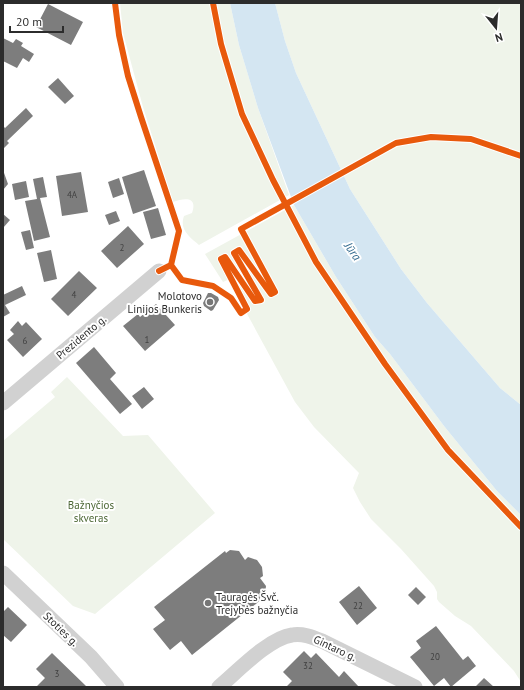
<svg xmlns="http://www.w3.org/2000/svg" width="524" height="690" viewBox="0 0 524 690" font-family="'PT Sans',sans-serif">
<rect width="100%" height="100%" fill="#fff"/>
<path fill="#eff4ea" d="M120 3H230L239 45 258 108 289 195 199 245C190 237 179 230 184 216L192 213C198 196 184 198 173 202L143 107 123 33Z
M275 3H521V405L500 388 427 303 401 269 350 189 296 73 285 41Z
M294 205 336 277 375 337 390 354 444 426 497 491 521 515V682L514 671 471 626 455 616 439 602 437 599V592L434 586 401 549 371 519 360 502 353 488 359 473 314 427 295 402 246 312 249 310 232 278 223 282 205 254Z
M67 377 123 436 148 435 215 513 95 614 73 606 3 539V441L55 397 51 392Z"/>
<path fill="#d4e6f2" d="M230 3H275L285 41 296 73 350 189 401 269 427 303 500 388 521 405V515L497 491 444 426 390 354 375 337 336 277 294 205 258 108 239 45Z"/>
<path fill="#7d7d7d" d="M48 4 83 22 71 45 36 27Z
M3 38 13 43 16 39 23 43 21 46 34 54 29 62 23 58 17 68 3 61Z
M58 78 74 96 65 104 48 87Z
M26 108 33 116 7 141 9 143 3 149V126L5 128Z
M3 170 8 184 3 190Z
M144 170 156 206 133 214 122 177Z
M81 172 88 212 62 216 56 176Z
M43 177 47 197 40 198 50 237 34 241 25 201 37 199 33 179Z
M119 178 124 194 113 198 108 182Z
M26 181 29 197 15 200 12 184Z
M158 208 166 235 151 239 143 212Z
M116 211 120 221 109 225 105 215Z
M3 214 10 220 3 228Z
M128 226 144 244 117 268 101 251Z
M30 230 34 248 26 250 21 232Z
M51 250 57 279 44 282 37 253Z
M79 271 97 288 68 316 51 299Z
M22 286 26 295 5 305 10 313 3 317V295Z
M208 293H211L218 297 219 300 213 310 211 311 204 306 203 303Z
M156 304 175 325 145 351 123 326 138 314 140 317Z
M18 321 22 326 26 322 42 339 23 357 7 340 14 334 10 330Z
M94 347 116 373 110 379 132 404 120 414 76 363Z
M144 387 154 399 142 409 132 396Z
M230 550 239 551 245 560 248 557 257 560 262 567 263 576 260 578 266 586 265 595 261 598 262 599 192 655 181 641 170 650 153 629 165 620 154 607 225 551 226 553Z
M359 586 377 608 357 625 339 602Z
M416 587 426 597 418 605 408 595Z
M8 607 27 625 11 642 3 635V612Z
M436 626 463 660 468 656 476 666 451 687 444 678 434 686 410 657 421 648 416 641Z
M304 651 311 658 316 653 339 677 344 671 359 687H286L292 681 283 672Z
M52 653 86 686 85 687H36L45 678 36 669Z
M484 678 494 687H475Z"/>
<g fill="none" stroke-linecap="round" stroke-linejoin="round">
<path stroke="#d1d1d1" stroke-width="15" d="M3 403 159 271
M3 573 91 657 117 687
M219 687C237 672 269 638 292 635 302 633 312 637 322 641L415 687"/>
<defs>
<path id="cycleway" d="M115 3 119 35 128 76 141 117 179 231 171 265
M213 3 221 44 242 114 273 180 316 262 385 364 448 450 521 527
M159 271 171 265 182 280 213 286 231 298 241 313 247 309 221 259 225 257 255 301 261 300 234 253 239 250 271 294 275 292 241 229 396 143 431 137 471 139 521 156"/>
</defs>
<use href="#cycleway" stroke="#fff" stroke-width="8"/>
<use href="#cycleway" stroke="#e8590c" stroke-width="6"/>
</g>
<g fill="#767676" stroke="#fff" stroke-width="1.5">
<circle cx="210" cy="302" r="4"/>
<circle cx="208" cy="603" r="4"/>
</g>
<g text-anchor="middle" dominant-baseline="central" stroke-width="4" stroke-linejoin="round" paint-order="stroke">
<g font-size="9" fill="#404040">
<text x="72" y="194">4A</text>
<text x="122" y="247">2</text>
<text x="74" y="294">4</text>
<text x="147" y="339">1</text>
<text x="25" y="340">6</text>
<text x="358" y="605">22</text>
<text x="435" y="656">20</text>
<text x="308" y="665">32</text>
<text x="57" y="673">3</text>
</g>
<g font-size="11" fill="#2c2c2c" stroke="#fff" text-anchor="end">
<text x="202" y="296">Molotovo<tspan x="202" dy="13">Linijos Bunkeris</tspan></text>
<text x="216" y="597" text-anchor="start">Tauragės Švč.<tspan x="216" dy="13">Trejybės bažnyčia</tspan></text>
</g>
<g font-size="11" fill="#2c2c2c" stroke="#fff">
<text transform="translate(81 337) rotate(-40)">Prezidento g.</text>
<text transform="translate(61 629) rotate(44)">Stoties g.</text>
<text transform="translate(335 648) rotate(25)">Gintaro g.</text>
</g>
<g font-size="11" fill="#4e6937" stroke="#fff">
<text x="91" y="505">Bažnyčios<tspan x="91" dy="13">skveras</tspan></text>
</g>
<g font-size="12" font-style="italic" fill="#366d91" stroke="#fff">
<text transform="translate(353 251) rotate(54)">Jūra</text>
</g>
</g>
<rect width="524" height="690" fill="none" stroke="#2c2c2c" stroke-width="8"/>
<g transform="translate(496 28) rotate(163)" stroke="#ffffff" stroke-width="3" paint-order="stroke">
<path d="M0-3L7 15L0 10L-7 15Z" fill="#2c2c2c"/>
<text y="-6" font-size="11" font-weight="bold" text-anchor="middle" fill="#2c2c2c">N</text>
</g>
<path d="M10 26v6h53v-6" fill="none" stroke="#2c2c2c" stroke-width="2"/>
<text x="16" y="26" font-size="12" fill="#2c2c2c" stroke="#ffffff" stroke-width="3" paint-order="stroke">20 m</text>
</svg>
